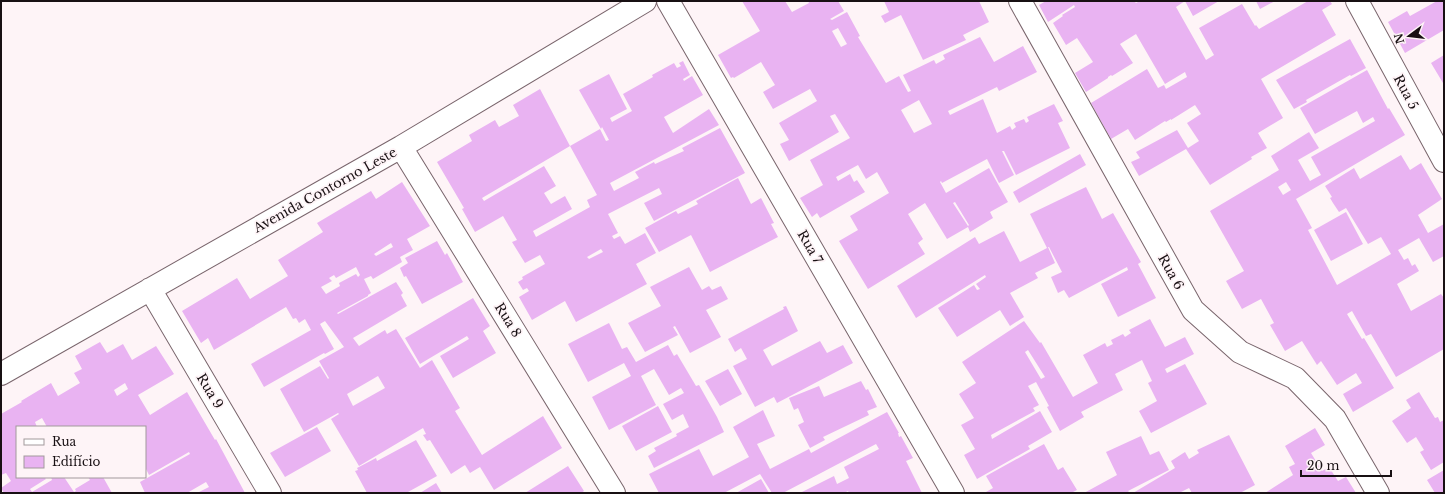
<svg xmlns="http://www.w3.org/2000/svg" width="1445" height="494" viewBox="0 0 1445 494" font-family="'Libre Baskerville',serif">
<rect width="100%" height="100%" fill="#fef4f7"/>
<path fill="#e9b3f2" fill-rule="evenodd" d="M742 1H785L792 12 809 3 808 1H838L844 11 830 19 832 20 847 12 860 36 858 37 886 83 899 76 908 92 911 91 903 75 934 60 936 64 945 59 943 55 980 37 994 62 1023 46 1037 72 999 91 997 87 948 111 950 115 983 99 997 133 1010 126 1012 130 1016 127 1014 123 1024 119 1026 123 1029 121 1027 117 1054 104 1063 121 1058 123 1070 148 1016 175 1004 151H1002L1014 175 999 183 987 159 942 183 941 181 940 182 946 193 989 168 1008 202 990 212 993 218 970 232 968 227 947 239 925 203 908 214 923 239 918 243 925 254 868 289 839 241 858 230 850 216 889 193 877 172 866 179 858 165 836 177 838 181 850 174 854 182 857 180 865 192 820 218 817 213 812 217 800 198 823 185 810 160 850 138 835 114 830 116 839 132 789 161 780 144 789 140 779 123 817 101 810 89 773 109 763 92 775 85 761 62 734 78 733 77 731 78 718 55 760 31ZM838 28 847 44 841 47 832 31ZM919 100 932 124 914 133 901 110ZM955 202 969 225 968 226 953 203Z
M884 1H979L989 22 963 35 966 40 923 60 901 15 885 23 881 16 889 12Z
M1046 1H1134L1136 3 1140 1H1219L1193 16 1185 1 1176 7 1206 60 1214 55 1199 28 1242 4 1255 26 1256 25 1259 29 1308 1H1330L1332 4 1322 10 1336 35 1261 79 1283 118 1258 133 1267 148 1251 157 1252 159 1210 185 1186 149 1139 176 1131 162 1140 158 1136 152 1177 130 1188 148 1199 141 1187 123 1201 114 1195 105 1171 120V119L1166 122 1165 121 1135 140 1128 129 1111 139 1091 103 1147 69 1158 88 1164 85 1166 89 1187 77 1185 72 1165 84 1136 34 1120 44 1133 63 1112 76 1111 75 1108 77V78L1086 92 1075 73 1093 62 1077 38 1066 45 1053 23 1063 16 1062 15 1075 7 1074 5 1048 22 1039 5Z
M1256 1H1275L1260 9Z
M1437 1H1444V30L1405 53 1388 22 1407 11 1410 16Z
M1350 39 1366 68 1351 76 1350 75 1306 100 1307 102 1294 109 1276 80Z
M1444 55V82L1443 83 1431 63Z
M683 61 690 75 683 79 684 81 692 76 703 95 664 117 673 133 709 109 719 125 610 183 614 191 639 178 635 172 654 162 655 164 684 151 682 148 720 128 745 173 654 221 644 203 662 194 659 188 608 214 618 233 612 236 614 239 620 236 625 244 645 233 656 253 636 264 647 284 576 322 565 301 532 320 519 297 529 291 527 288 523 290 518 282 523 279 522 277 545 264 540 255 525 263 512 242 517 240 503 216 475 232 462 209 464 208 437 162 472 141 469 135 495 120 499 127 519 116 513 105 540 89 570 146 482 198 484 201 544 166 556 186 544 193 551 204 565 196 572 209 533 231 536 237 590 207 587 200 597 195 570 146 600 129 606 141 609 140 602 127 601 129 579 90 609 74 627 109 610 118 612 122 632 111 623 94 653 77 652 75 674 63 677 68 681 66 679 63ZM601 249 603 252 589 259 587 257Z
M1367 70 1388 109 1389 108 1405 135 1296 199 1312 228 1308 230 1337 285 1391 254 1381 237 1368 244 1346 208 1339 212 1333 203 1330 198 1332 197 1325 186 1354 168 1360 179 1401 155 1410 170 1421 163 1442 199 1418 215 1428 233 1444 224V256L1433 262 1419 238 1398 250 1404 260 1408 258 1412 266 1415 264 1419 271 1397 284 1411 311 1441 294 1444 298V349L1396 377 1371 334 1366 336 1352 311 1347 314 1362 339 1364 338 1394 388 1353 412 1343 394 1362 383 1356 373 1337 385 1321 361 1317 365 1302 341 1285 351 1270 325 1274 323 1261 299 1242 309 1226 281 1244 271 1210 211 1279 170 1271 156 1309 132 1319 148 1298 160 1310 181 1321 175 1311 157 1375 121 1373 117 1363 123 1357 111 1315 134 1300 108ZM1286 182 1291 190 1283 195 1278 187Z
M1080 154 1086 165 1019 203 1013 192Z
M738 178 751 204 761 198 774 223 771 224 778 237 710 272 691 235 659 252 645 228 676 211 678 214 698 204 696 201Z
M402 182 430 226 407 239 413 250 400 257 402 262 373 279 371 276 364 279 371 293 368 295V296L337 313 338 314 396 282 403 293 401 295 407 306 353 338 359 346 385 330 387 334 396 329 420 368 432 360 460 408 455 411 482 455 543 416 562 448 494 490 480 467 470 473 465 465 451 474 430 440 427 441 423 435 426 434 423 428 359 466 331 419 339 414 338 413 304 432 280 389 320 366 328 379 329 378 319 361 344 347 325 321 320 324 334 349 325 354 324 353 264 387 251 364 311 330 305 319 299 323 296 318 293 319 286 307 214 350 208 338 201 343 182 311 237 278 250 299 288 276 278 260 323 232 317 223 371 191 376 199ZM391 243 393 247 376 256 374 254ZM356 267 360 275 358 277 356 274 339 283 340 286 326 294 321 287 332 281 329 278 334 275 336 278ZM378 376 385 388 353 406 347 394Z
M1086 187 1102 219 1113 213 1141 262 1138 264 1156 298 1118 317 1101 284 1128 270 1127 267 1069 298 1064 290 1058 293 1051 277 1062 272 1049 247H1048L1055 263 1035 273 1038 278 1010 293 1024 317 1010 326 1000 310 957 337 938 308 974 285 977 290 980 289 976 284 986 277 985 275 916 318 897 286 975 237 979 244 1004 231 1020 262 1047 248 1030 214Z
M1346 212 1363 244 1331 261 1314 230Z
M437 241 445 255 447 253 463 282 422 304 406 276 404 277 400 268 408 263 405 258Z
M689 267 702 290 709 286 712 290 721 286 728 299 706 310 721 337 690 353 675 326 673 327 678 335 645 352 628 323 661 306 650 287Z
M473 298 490 326 483 331 496 353 453 378 440 356 469 339 467 336 420 364 405 338Z
M786 306 798 331 763 350 772 366 820 341 827 353 843 345 853 363 777 403 774 397 755 407 733 366 747 359 741 348 735 352 728 339 784 309 783 307Z
M1150 319 1165 347 1185 337 1194 354 1165 369 1167 373 1185 364 1207 404 1151 433 1139 411 1157 401 1148 383 1152 381 1142 360 1115 374 1123 390 1081 412 1084 417 1060 431 1047 407 1049 406 1036 382 1028 386 1039 405 1033 408 1035 411 991 435 992 439 1040 411 1052 432 1028 446 1030 449 977 479 964 455 975 449 961 425 974 418 959 394 976 383 962 362 1024 321 1040 343 1041 342 1073 397 1098 383 1083 355 1105 343 1107 347 1113 344 1111 340 1123 334 1125 337 1131 333 1129 330ZM1028 350 1045 377 1041 379 1025 352Z
M609 323 622 349 627 347 636 362 668 345 674 356 677 354 696 386 699 385 717 417 724 432 654 468 648 456 656 451 654 448 677 436 676 434 689 427 683 414 672 420 663 404 684 393 681 388 669 395 654 369 641 376 656 405 609 430 592 397 631 376 624 363 588 382 568 344Z
M100 342 107 353 123 344 132 360 156 346 174 374 138 395 150 415 187 392 215 440 216 439 245 493H197L209 487 206 482 187 493H145L140 482 190 454 189 452 149 475 145 467V427H47L42 418 35 422 37 427H17V477H44L46 479 30 489 32 492 52 480 51 477H64L74 492 76 491 75 489 90 480 88 477H103L112 493H4L1 488 11 481 6 473 1 475V414L22 402 21 401 51 383 58 396 80 383 74 373 82 369 75 356ZM125 383 128 389 117 396 114 390Z
M728 369 742 394 720 406 705 381Z
M861 381 866 390 868 389 877 407 867 411 869 415 823 437 825 440 810 448 798 425 804 422 798 408 794 410 789 398 819 386 824 397Z
M1419 392 1435 418 1438 417 1440 422 1444 420V462L1431 470 1420 452 1424 450 1416 437 1407 443 1392 421 1411 408 1406 400Z
M658 406 672 432 636 451 622 426Z
M763 410 775 436 757 444 770 469 809 449 811 453 887 412 899 433H898L899 437 901 436 913 458 906 461 922 493H849L848 491 844 493H800L834 476 837 484 849 478 844 467 879 449 876 444 783 493H772L760 474 724 493H659L649 474 699 449 713 476 749 457 733 427Z
M317 427 331 451 285 477 270 453Z
M1315 428 1325 445 1311 453 1322 471 1329 467 1338 481 1346 477 1356 493H1265L1293 475 1289 467 1295 464 1285 446Z
M1229 435 1255 485 1240 493H1192L1189 488 1179 493H1133L1175 468 1171 461 1185 452 1189 459 1199 453 1197 450Z
M1141 436 1150 455 1159 451 1169 470 1128 491 1129 492 1128 493H1084L1117 475 1106 452Z
M416 440 437 476 408 492 409 493H367L355 471 358 470 357 468 376 458 377 461Z
M1044 444 1058 470 1063 467 1077 490 1071 493H987L986 492 993 488 986 476Z
M568 466 584 491 581 493H525Z
M1444 470V493H1435L1427 480Z
M761 479 769 493H736Z
M436 483 442 493H420Z"/>
<g fill="none" stroke-linecap="round" stroke-linejoin="round">
<defs>
<path id="minor" d="M668 1 953 493
M1020 1 1193 310 1240 352 1295 378 1335 419 1378 493
M1357 1 1444 161
M401 147 614 493
M150 289 270 493
M1 374 401 147 645 1"/>
</defs>
<use href="#minor" stroke="#79656c" stroke-width="24"/>
<use href="#minor" stroke="#fff" stroke-width="22"/>
</g>
<g text-anchor="middle" dominant-baseline="central" stroke-width="3.5" stroke-linejoin="round" paint-order="stroke">
<g font-size="13" fill="#181013" stroke="#fef4f7">
<text transform="translate(1406 92) rotate(62)">Rua 5</text>
<text transform="translate(325 190) rotate(-29)">Avenida Contorno Leste</text>
<text transform="translate(810 247) rotate(60)">Rua 7</text>
<text transform="translate(1171 272) rotate(61)">Rua 6</text>
<text transform="translate(508 320) rotate(58)">Rua 8</text>
<text transform="translate(210 391) rotate(59)">Rua 9</text>
</g>
</g>
<rect width="1445" height="494" fill="none" stroke="#181013" stroke-width="4"/>
<rect x="16" y="426" width="130" height="52" fill="#fef4f7" stroke="#a2999c"/>
<rect x="24" y="439" width="20" height="6" fill="#ffffff" stroke="#a2999c"/>
<text x="52" y="446" font-size="12" fill="#181013">Rua</text>
<rect x="24" y="456" width="20" height="12" fill="#e9b3f2" stroke="#a2999c"/>
<text x="52" y="466" font-size="12" fill="#181013">Edifício</text>
<g transform="translate(1409 36) rotate(255)" stroke="#fef4f7" stroke-width="3" paint-order="stroke">
<path d="M0-3L7 15L0 10L-7 15Z" fill="#181013"/>
<text y="-6" font-size="11" font-weight="bold" text-anchor="middle" fill="#181013">N</text>
</g>
<path d="M1301 470v6h90v-6" fill="none" stroke="#181013" stroke-width="2"/>
<text x="1307" y="470" font-size="12" fill="#181013" stroke="#fef4f7" stroke-width="3" paint-order="stroke">20 m</text>
</svg>
